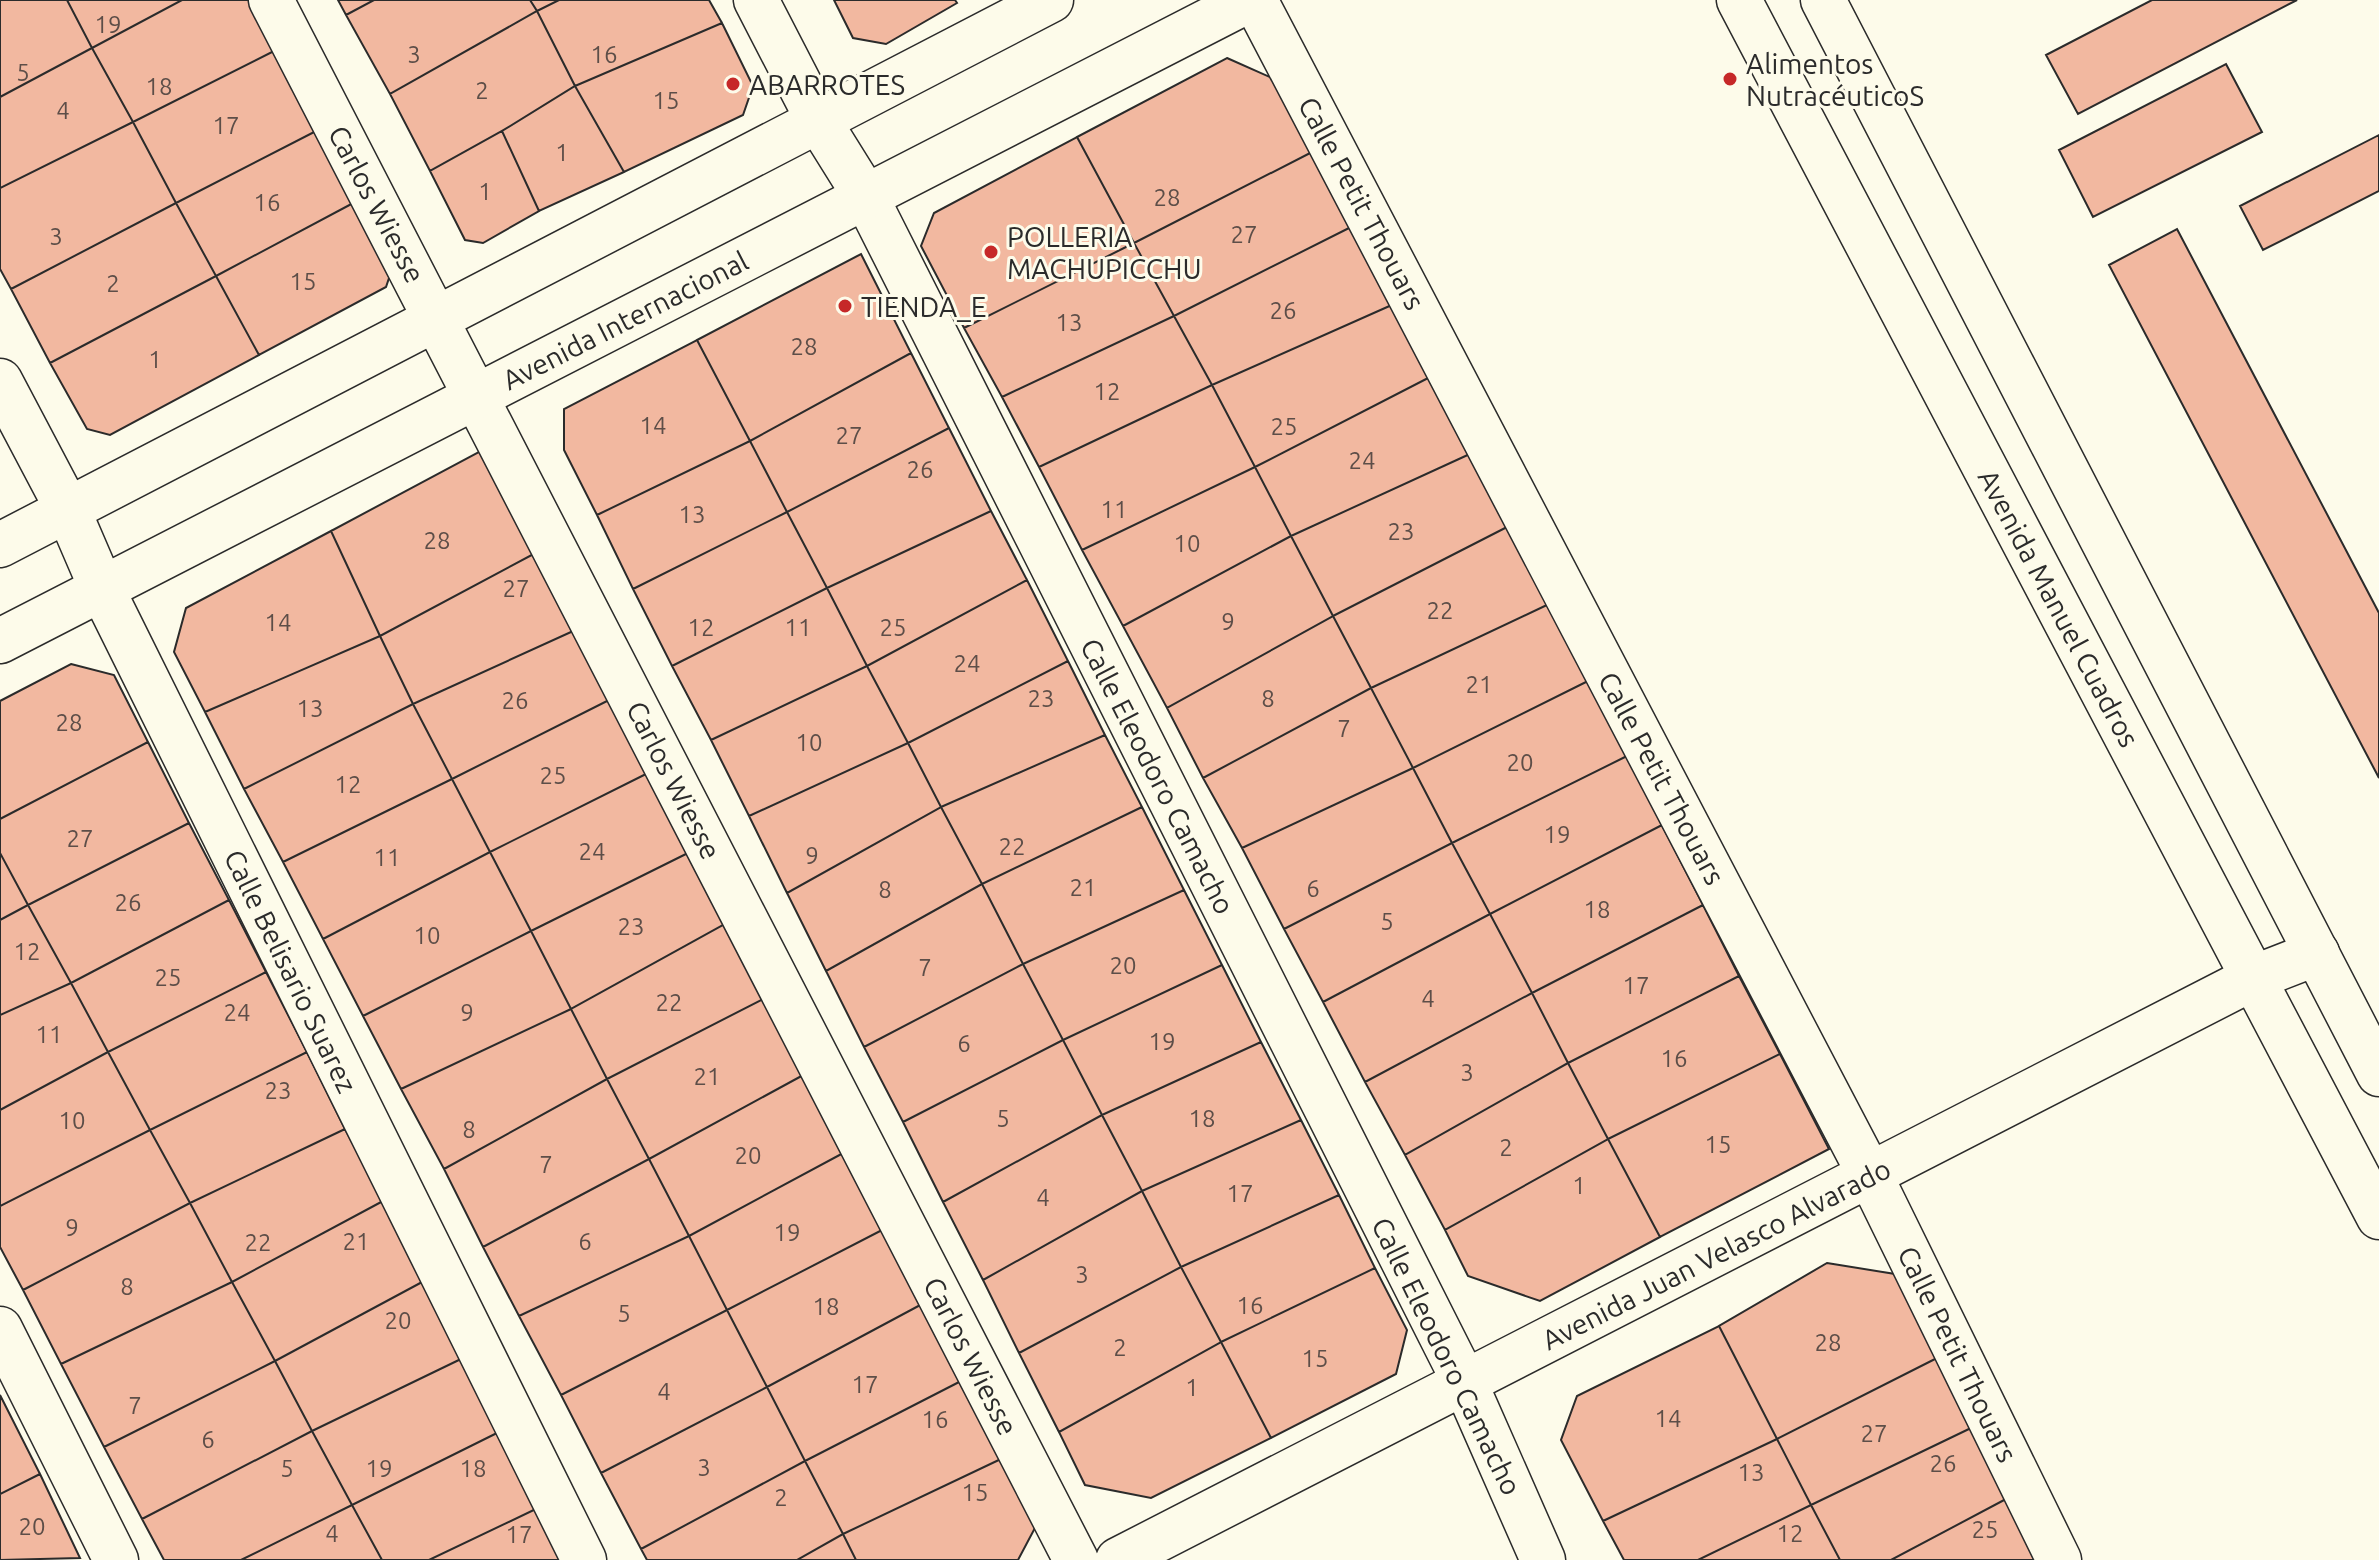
<svg xmlns="http://www.w3.org/2000/svg" width="2379" height="1560" viewBox="0 0 2379 1560" font-family="Ubuntu,sans-serif">
<rect width="100%" height="100%" fill="#fdfbea"/>
<path fill="#f2b8a0" stroke="#2b2b2b" stroke-width="2" d="M0 0H67L92 48 0 97Z
M67 0H182L92 48Z
M182 0H253L278 49 133 122 92 48Z
M338 0H374L346 15Z
M374 0H530L537 11 390 94 346 15Z
M530 0H559L537 11Z
M559 0H709L722 23 575 86 537 11Z
M834 0H955L957 3 886 44 853 38Z
M2152 0H2297L2078 114 2046 55Z
M537 11 575 86 502 131 430 171 390 94Z
M722 23 753 86 743 115 624 172 575 86Z
M92 48 133 122 0 188V97Z
M278 49 320 129 176 203 133 122Z
M1227 58 1281 82 1316 150 1134 243 1077 137Z
M2226 64 2262 132 2093 217 2059 150Z
M575 86 624 172 539 211 502 131Z
M133 122 176 203 11 289 0 269V188Z
M320 129 357 201 216 276 176 203Z
M502 131 539 211 483 243 465 240 430 171Z
M2379 135V191L2263 250 2240 206Z
M1077 137 1134 243 964 328 921 246 934 213Z
M1316 150 1355 225 1174 316 1134 243Z
M357 201 392 269 386 287 259 355 216 276Z
M176 203 216 276 50 363 11 289Z
M1355 225 1394 304 1212 385 1174 316Z
M2177 229 2379 613V778L2109 265Z
M1134 243 1174 316 1002 397 964 328Z
M861 254 911 353 750 441 697 340Z
M216 276 259 355 110 435 87 429 50 363Z
M1394 304 1432 376 1255 467 1212 385Z
M1174 316 1212 385 1039 467 1002 397Z
M697 340 750 441 597 515 564 450V409Z
M911 353 949 428 787 512 750 441Z
M1432 376 1472 453 1291 536 1255 467Z
M1212 385 1255 467 1082 550 1039 467Z
M949 428 991 511 827 588 787 512Z
M750 441 787 512 633 589 597 515Z
M490 446 543 549 380 636 331 531Z
M1472 453 1509 526 1333 616 1291 536Z
M1255 467 1291 536 1123 626 1082 550Z
M991 511 1027 580 867 666 827 588Z
M787 512 827 588 672 666 633 589Z
M1509 526 1549 604 1371 688 1333 616Z
M331 531 380 636 205 712 174 652 186 608Z
M1291 536 1333 616 1167 708 1123 626Z
M543 549 582 627 413 704 380 636Z
M1027 580 1068 661 908 743 867 666Z
M827 588 867 666 711 740 672 666Z
M1549 604 1588 681 1413 768 1371 688Z
M1333 616 1371 688 1203 778 1167 708Z
M582 627 617 696 452 779 413 704Z
M380 636 413 704 244 789 205 712Z
M1068 661 1105 735 941 807 908 743Z
M71 664 114 675 148 742 0 819V701Z
M867 666 908 743 749 816 711 740Z
M1588 681 1627 756 1452 843 1413 768Z
M1371 688 1413 768 1242 848 1203 778Z
M617 696 654 770 490 852 452 779Z
M413 704 452 779 283 862 244 789Z
M1105 735 1142 807 982 884 941 807Z
M148 742 189 823 28 905 0 853V819Z
M908 743 941 807 787 893 749 816Z
M1627 756 1662 825 1490 914 1452 843Z
M1413 768 1452 843 1284 929 1242 848Z
M654 770 694 850 531 931 490 852Z
M452 779 490 852 323 939 283 862Z
M941 807 982 884 826 971 787 893Z
M1142 807 1184 890 1023 964 982 884Z
M189 823 229 900 71 983 28 905Z
M1662 825 1703 905 1532 993 1490 914Z
M1452 843 1490 914 1323 1002 1284 929Z
M694 850 730 921 571 1009 531 931Z
M490 852 531 931 363 1016 323 939Z
M0 853 28 905 0 920Z
M982 884 1023 964 864 1047 826 971Z
M1184 890 1222 965 1063 1040 1023 964Z
M229 900 266 972 108 1052 71 983Z
M28 905 71 983 0 1015V920Z
M1703 905 1739 976 1568 1063 1532 993Z
M1490 914 1532 993 1365 1082 1323 1002Z
M730 921 769 996 607 1079 571 1009Z
M531 931 571 1009 401 1089 363 1016Z
M1023 964 1063 1040 903 1122 864 1047Z
M1222 965 1261 1042 1102 1115 1063 1040Z
M266 972 307 1052 150 1130 108 1052Z
M1739 976 1780 1054 1608 1139 1568 1063Z
M71 983 108 1052 0 1110V1015Z
M1532 993 1568 1063 1405 1155 1365 1082Z
M769 996 807 1073 649 1159 607 1079Z
M571 1009 607 1079 444 1169 401 1089Z
M1063 1040 1102 1115 943 1202 903 1122Z
M1261 1042 1301 1120 1142 1191 1102 1115Z
M108 1052 150 1130 0 1206V1110Z
M307 1052 345 1129 190 1203 150 1130Z
M1780 1054 1829 1149 1660 1237 1608 1139Z
M1568 1063 1608 1139 1445 1230 1405 1155Z
M807 1073 847 1151 689 1236 649 1159Z
M607 1079 649 1159 483 1247 444 1169Z
M1102 1115 1142 1191 983 1280 943 1202Z
M1301 1120 1339 1195 1181 1267 1142 1191Z
M345 1129 383 1201 232 1282 190 1203Z
M150 1130 190 1203 23 1290 0 1247V1206Z
M1608 1139 1660 1237 1540 1301 1468 1276 1445 1230Z
M847 1151 886 1228 727 1310 689 1236Z
M649 1159 689 1236 519 1316 483 1247Z
M1142 1191 1181 1267 1019 1353 983 1280Z
M1339 1195 1375 1268 1221 1342 1181 1267Z
M383 1201 424 1281 275 1361 232 1282Z
M190 1203 232 1282 61 1364 23 1290Z
M886 1228 924 1303 767 1387 727 1310Z
M689 1236 727 1310 561 1395 519 1316Z
M1827 1263 1895 1274 1937 1358 1777 1439 1719 1326Z
M1181 1267 1221 1342 1059 1432 1019 1353Z
M1375 1268 1407 1330 1396 1374 1271 1438 1221 1342Z
M424 1281 463 1358 312 1431 275 1361Z
M232 1282 275 1361 104 1447 61 1364Z
M924 1303 963 1380 805 1461 767 1387Z
M727 1310 767 1387 601 1473 561 1395Z
M1719 1326 1777 1439 1603 1521 1561 1440 1577 1396Z
M1221 1342 1271 1438 1151 1498 1085 1485 1059 1432Z
M463 1358 501 1431 352 1505 312 1431Z
M1937 1358 1971 1428 1811 1505 1777 1439Z
M275 1361 312 1431 142 1519 104 1447Z
M963 1380 1003 1458 843 1534 805 1461Z
M767 1387 805 1461 641 1549 601 1473Z
M0 1395 40 1474 0 1494Z
M1971 1428 2006 1499 1891 1560H1840L1811 1505Z
M312 1431 352 1505 241 1560H164L142 1519Z
M501 1431 540 1507 429 1560H382L352 1505Z
M1777 1439 1811 1505 1698 1560H1624L1603 1521Z
M1003 1458 1036 1526 1018 1560H856L843 1534Z
M805 1461 843 1534 797 1560H647L641 1549Z
M40 1474 80 1558 0 1560V1494Z
M2006 1499 2037 1560H1891Z
M352 1505 382 1560H241Z
M1811 1505 1840 1560H1698Z
M540 1507 567 1560H429Z
M843 1534 856 1560H797Z"/>
<g fill="none" stroke-linecap="round" stroke-linejoin="round">
<defs>
<path id="street" d="M271 0 1076 1560
M756 0 818 120 866 197 1465 1383 1543 1560
M1255 0 1870 1175 2059 1560
M0 381 68 510 102 589 584 1560
M0 1329 116 1560
M1118 1560 2253 978 2317 953"/>
<path id="secondary" d="M1739 0 2379 1217
M1823 0 2379 1074
M0 545 1051 0
M0 641 1249 0"/>
</defs>
<use href="#street" stroke="#2b2b2b" stroke-width="47"/>
<use href="#secondary" stroke="#2b2b2b" stroke-width="47"/>
<use href="#street" stroke="#fdfbea" stroke-width="44"/>
<use href="#secondary" stroke="#fdfbea" stroke-width="44"/>
</g>
<g fill="#c62828" stroke="#fdfbea" stroke-width="3">
<circle cx="1730" cy="79" r="8"/>
<circle cx="733" cy="84" r="8"/>
<circle cx="991" cy="252" r="8"/>
<circle cx="845" cy="306" r="8"/>
</g>
<g text-anchor="middle" dominant-baseline="central" stroke-width="6" stroke-linejoin="round" paint-order="stroke">
<g font-size="24" fill="#5d4e48">
<text x="108" y="24">19</text>
<text x="414" y="54">3</text>
<text x="604" y="54">16</text>
<text x="23" y="72">5</text>
<text x="159" y="86">18</text>
<text x="482" y="90">2</text>
<text x="666" y="100">15</text>
<text x="63" y="110">4</text>
<text x="226" y="125">17</text>
<text x="562" y="152">1</text>
<text x="485" y="191">1</text>
<text x="1167" y="197">28</text>
<text x="267" y="202">16</text>
<text x="1244" y="234">27</text>
<text x="56" y="236">3</text>
<text x="303" y="281">15</text>
<text x="113" y="283">2</text>
<text x="1283" y="310">26</text>
<text x="1069" y="322">13</text>
<text x="804" y="346">28</text>
<text x="155" y="359">1</text>
<text x="1107" y="391">12</text>
<text x="653" y="425">14</text>
<text x="1284" y="426">25</text>
<text x="849" y="435">27</text>
<text x="1362" y="460">24</text>
<text x="920" y="469">26</text>
<text x="1114" y="509">11</text>
<text x="692" y="514">13</text>
<text x="1401" y="531">23</text>
<text x="437" y="540">28</text>
<text x="1187" y="543">10</text>
<text x="516" y="588">27</text>
<text x="1440" y="610">22</text>
<text x="1228" y="621">9</text>
<text x="278" y="622">14</text>
<text x="701" y="627">12</text>
<text x="798" y="627">11</text>
<text x="893" y="627">25</text>
<text x="967" y="663">24</text>
<text x="1479" y="684">21</text>
<text x="1041" y="698">23</text>
<text x="1268" y="698">8</text>
<text x="515" y="700">26</text>
<text x="310" y="708">13</text>
<text x="69" y="722">28</text>
<text x="1344" y="728">7</text>
<text x="809" y="742">10</text>
<text x="1520" y="762">20</text>
<text x="553" y="775">25</text>
<text x="348" y="784">12</text>
<text x="1557" y="834">19</text>
<text x="80" y="838">27</text>
<text x="1012" y="846">22</text>
<text x="592" y="851">24</text>
<text x="812" y="855">9</text>
<text x="387" y="857">11</text>
<text x="1083" y="887">21</text>
<text x="1313" y="888">6</text>
<text x="885" y="889">8</text>
<text x="128" y="902">26</text>
<text x="1597" y="909">18</text>
<text x="1387" y="921">5</text>
<text x="631" y="926">23</text>
<text x="427" y="935">10</text>
<text x="27" y="951">12</text>
<text x="1123" y="965">20</text>
<text x="925" y="967">7</text>
<text x="168" y="977">25</text>
<text x="1636" y="985">17</text>
<text x="1428" y="998">4</text>
<text x="669" y="1002">22</text>
<text x="237" y="1012">24</text>
<text x="467" y="1012">9</text>
<text x="49" y="1034">11</text>
<text x="1162" y="1041">19</text>
<text x="964" y="1043">6</text>
<text x="1674" y="1058">16</text>
<text x="1467" y="1072">3</text>
<text x="707" y="1076">21</text>
<text x="278" y="1090">23</text>
<text x="1003" y="1118">5</text>
<text x="1202" y="1118">18</text>
<text x="72" y="1120">10</text>
<text x="469" y="1129">8</text>
<text x="1718" y="1144">15</text>
<text x="1506" y="1147">2</text>
<text x="748" y="1155">20</text>
<text x="546" y="1164">7</text>
<text x="1579" y="1185">1</text>
<text x="1240" y="1193">17</text>
<text x="1043" y="1197">4</text>
<text x="72" y="1227">9</text>
<text x="787" y="1232">19</text>
<text x="356" y="1241">21</text>
<text x="585" y="1241">6</text>
<text x="258" y="1242">22</text>
<text x="1082" y="1274">3</text>
<text x="127" y="1286">8</text>
<text x="1250" y="1305">16</text>
<text x="826" y="1306">18</text>
<text x="624" y="1313">5</text>
<text x="398" y="1320">20</text>
<text x="1828" y="1342">28</text>
<text x="1120" y="1347">2</text>
<text x="1315" y="1358">15</text>
<text x="865" y="1384">17</text>
<text x="1192" y="1387">1</text>
<text x="664" y="1391">4</text>
<text x="135" y="1405">7</text>
<text x="1668" y="1418">14</text>
<text x="935" y="1419">16</text>
<text x="1874" y="1433">27</text>
<text x="208" y="1439">6</text>
<text x="1943" y="1463">26</text>
<text x="704" y="1467">3</text>
<text x="287" y="1468">5</text>
<text x="379" y="1468">19</text>
<text x="473" y="1468">18</text>
<text x="1751" y="1472">13</text>
<text x="975" y="1492">15</text>
<text x="781" y="1497">2</text>
<text x="32" y="1526">20</text>
<text x="1985" y="1529">25</text>
<text x="332" y="1533">4</text>
<text x="1790" y="1533">12</text>
<text x="519" y="1534">17</text>
</g>
<g font-size="28" fill="#2b2b2b" stroke="#fdfbea" text-anchor="start">
<text x="1746" y="63">Alimentos<tspan x="1746" dy="32">NutracéuticoS</tspan></text>
<text x="749" y="84">ABARROTES</text>
<text x="1007" y="236">POLLERIA<tspan x="1007" dy="32">MACHUPICCHU</tspan></text>
<text x="861" y="306">TIENDA_E</text>
</g>
<g font-size="28" fill="#2b2b2b" stroke="#fdfbea">
<text transform="translate(1362 203) rotate(62)">Calle Petit Thouars</text>
<text transform="translate(377 204) rotate(62)">Carlos Wiesse</text>
<text transform="translate(625 320) rotate(-27)">Avenida Internacional</text>
<text transform="translate(2059 608) rotate(62)">Avenida Manuel Cuadros</text>
<text transform="translate(1158 776) rotate(63)">Calle Eleodoro Camacho</text>
<text transform="translate(1662 778) rotate(62)">Calle Petit Thouars</text>
<text transform="translate(674 780) rotate(63)">Carlos Wiesse</text>
<text transform="translate(291 971) rotate(64)">Calle Belisario Suarez</text>
<text transform="translate(1716 1254) rotate(-27)">Avenida Juan Velasco Alvarado</text>
<text transform="translate(1958 1354) rotate(64)">Calle Petit Thouars</text>
<text transform="translate(971 1356) rotate(63)">Carlos Wiesse</text>
<text transform="translate(1447 1356) rotate(64)">Calle Eleodoro Camacho</text>
</g>
</g>
</svg>
